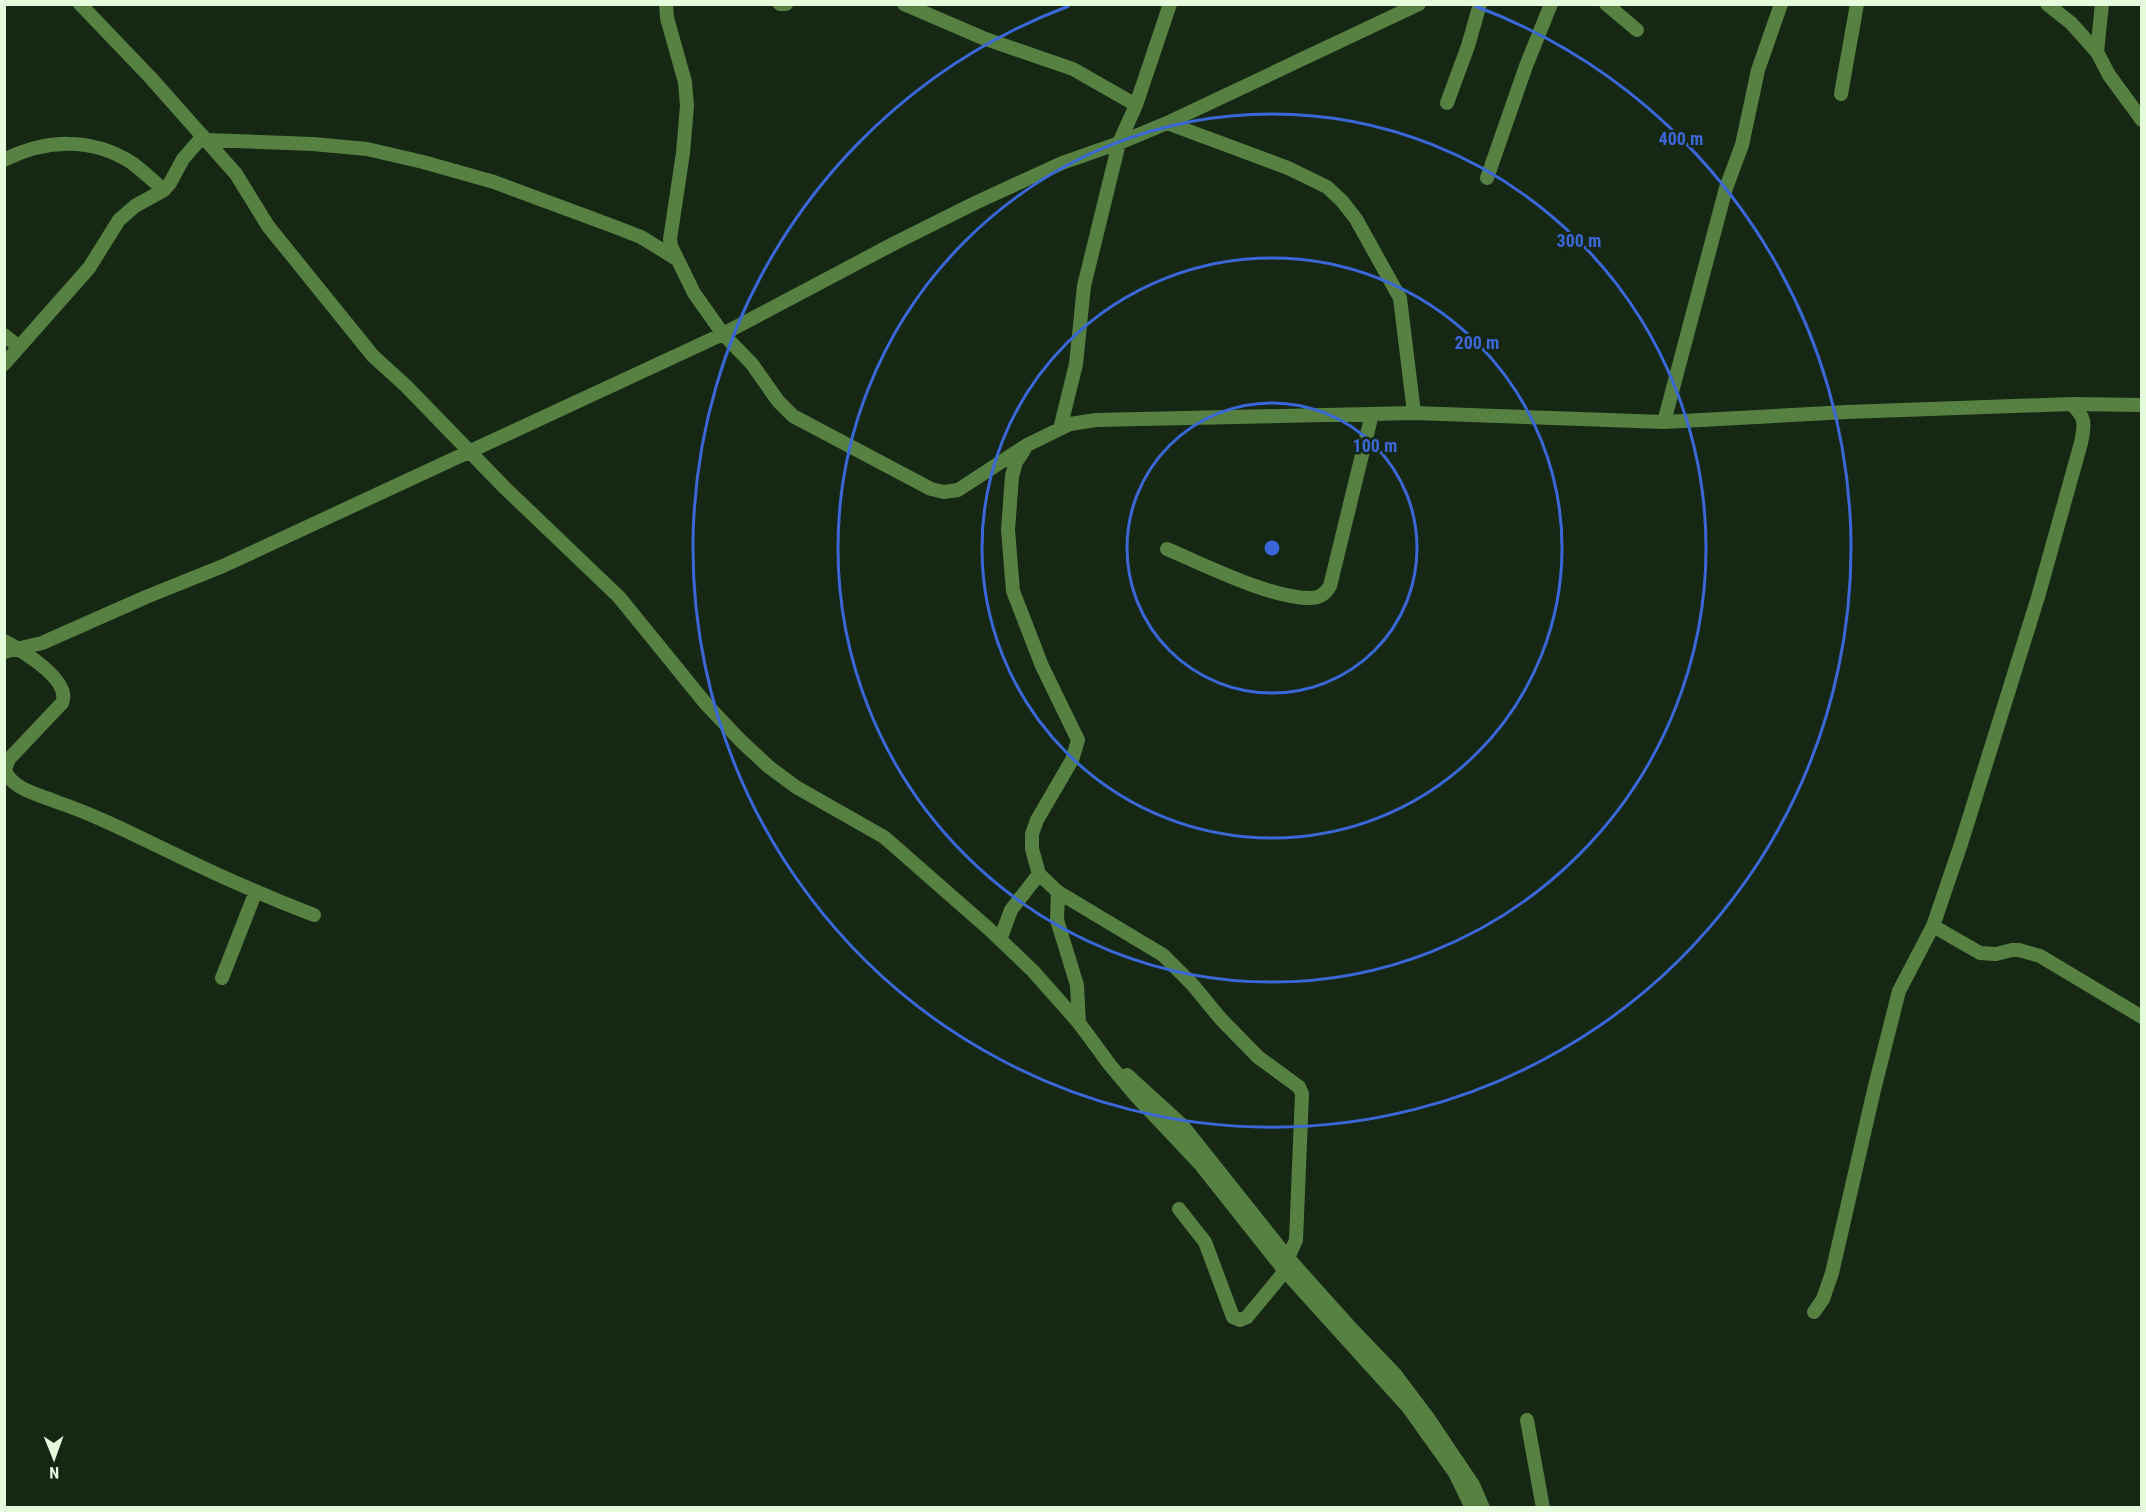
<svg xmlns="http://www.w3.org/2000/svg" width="2146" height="1512" viewBox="0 0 2146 1512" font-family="'Roboto Condensed',sans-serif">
<rect width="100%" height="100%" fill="#162713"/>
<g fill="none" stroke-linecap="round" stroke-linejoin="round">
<path stroke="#568143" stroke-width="14" d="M80 4 150 77 236 174 268 226 373 356 406 386 505 488 619 597 706 704 741 741 769 767 796 787 884 837 989 929 1033 971 1079 1023 1110 1065 1136 1096 1200 1164 1285 1271 1408 1407 1455 1473 1472 1508
M666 4 667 18 685 82 687 106 683 153 670 239 671 246 694 293 723 334 752 364 778 401 793 416 931 489 944 492 958 490 1027 445 1070 424 1096 420 1414 413 1664 422 1847 412 2071 404 2142 405
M780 4H786
M904 4 983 38 1073 69 1136 105
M1606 4 1637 30
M2047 4 2071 23 2097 52 2109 75 2142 120
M2097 52 2102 4
M1841 94 1857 4
M1447 103 1468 46 1480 4
M1167 123 1288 168 1327 187 1342 201 1356 219 1400 298 1414 413
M207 140 313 144 367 149 423 162 494 182 610 225 641 237 675 258
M4 160C46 139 92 137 132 163 143 171 153 181 164 190
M1487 178 1526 66 1551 4
M4 335 19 347
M4 364 89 268 119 220 135 206 164 190 170 183 183 159 203 136
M1664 422 1726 188 1742 145 1758 70 1781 4
M1060 429 1076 364 1084 286 1119 143 1136 105 1170 4
M1024 450 1016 462 1012 476 1008 530 1013 591 1042 666 1078 740 1072 760 1037 820 1032 834V849L1039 874 1058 892 1163 955 1192 984 1220 1018 1258 1057 1299 1087 1302 1094 1296 1240 1288 1258
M1167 549C1205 565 1272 599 1311 598 1320 598 1326 593 1330 586L1372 414
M4 641C21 650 72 680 62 703L9 759 5 769C10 789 40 795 57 802 95 815 131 833 166 850 215 874 264 896 314 915
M4 652 42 643 146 597 223 566 723 334 895 243 975 203 1062 163 1119 143 1167 123 1419 4
M1058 892 1057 920 1077 985 1079 1023
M1933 926 1980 953 1996 954 2012 950H2019L2040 956 2142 1017
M1000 940 1011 910 1039 874
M222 978 256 891
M1127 1075 1183 1126 1288 1258 1348 1325 1394 1373 1428 1418 1473 1485 1483 1508
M1179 1209 1205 1242 1233 1317 1240 1320 1247 1317 1285 1271
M1814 1312 1823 1299 1832 1273 1874 1090 1899 991 1933 926 1961 844 2038 597 2081 443C2085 424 2086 417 2071 404
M1527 1420 1543 1508"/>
</g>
<g fill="none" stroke="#3b68d9" stroke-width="3">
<circle cx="1272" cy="548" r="145"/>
<circle cx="1272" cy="548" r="290"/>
<circle cx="1272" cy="548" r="434"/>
<path d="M1475 6A579 579 0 1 1 1069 6"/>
</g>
<circle cx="1272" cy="548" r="9" fill="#3b68d9" stroke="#162713" stroke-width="3"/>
<g font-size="18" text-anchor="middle" font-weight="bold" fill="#3b68d9" stroke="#162713" stroke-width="5" stroke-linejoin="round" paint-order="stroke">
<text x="1681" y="145">400 m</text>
<text x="1579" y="247">300 m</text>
<text x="1477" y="349">200 m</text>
<text x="1375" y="452">100 m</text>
</g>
<rect width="2146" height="1512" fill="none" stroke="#e4fbdc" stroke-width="12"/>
<g transform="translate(54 1458) rotate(179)" stroke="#162713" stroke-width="4.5" paint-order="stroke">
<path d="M0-4.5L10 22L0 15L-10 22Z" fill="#e4fbdc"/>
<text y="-9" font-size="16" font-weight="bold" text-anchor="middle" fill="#e4fbdc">N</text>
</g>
</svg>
